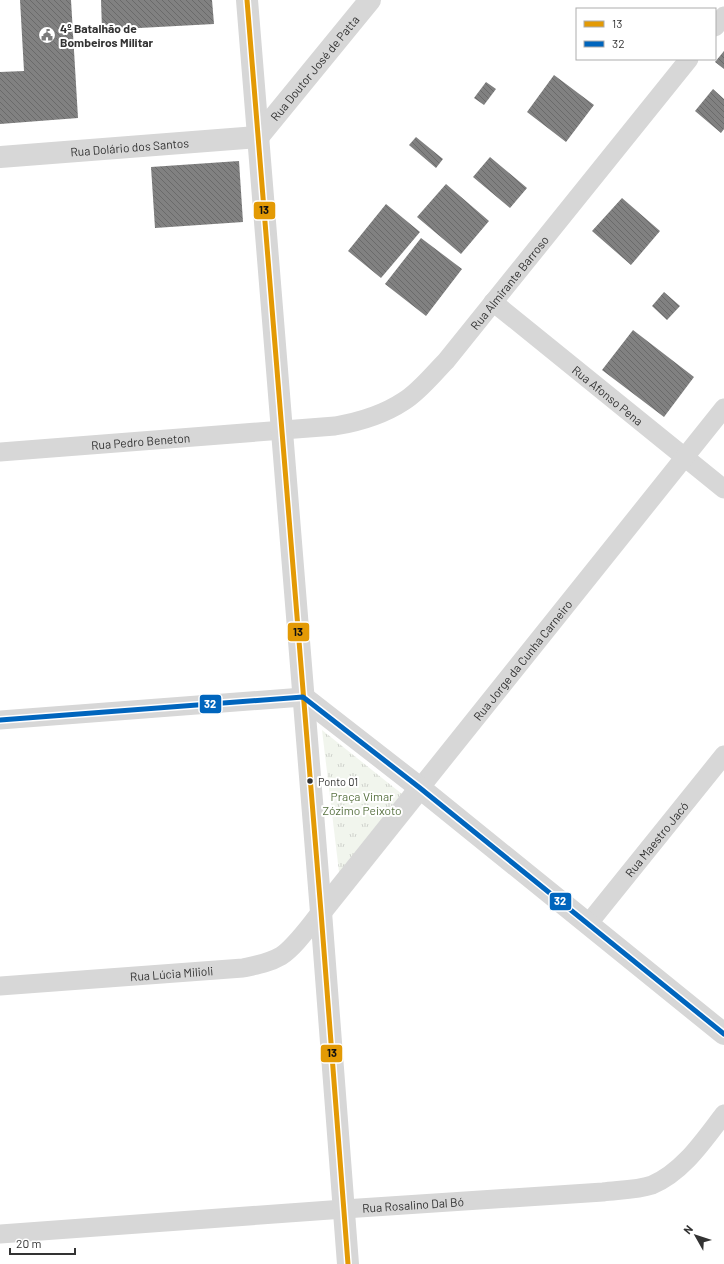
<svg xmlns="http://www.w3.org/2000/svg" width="724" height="1264" viewBox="0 0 724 1264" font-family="Barlow,sans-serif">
<defs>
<pattern id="park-tufts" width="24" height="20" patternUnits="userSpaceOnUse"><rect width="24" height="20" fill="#f1f5ed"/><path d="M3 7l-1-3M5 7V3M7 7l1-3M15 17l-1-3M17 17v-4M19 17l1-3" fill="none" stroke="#cfd2cc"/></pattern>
<pattern id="building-back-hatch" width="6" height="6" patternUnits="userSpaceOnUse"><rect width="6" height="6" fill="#818181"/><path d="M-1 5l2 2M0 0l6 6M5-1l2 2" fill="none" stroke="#6a6a6a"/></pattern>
</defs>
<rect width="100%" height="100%" fill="#fff"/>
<path fill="url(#park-tufts)" d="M322 730 407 798 340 880Z"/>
<path fill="url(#building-back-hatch)" d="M20 0H71L78 118 0 124V72L24 71Z
M101 0H212L214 24 102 30Z
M724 51V69L715 62Z
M554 75 594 105 566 142 527 112Z
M486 82 496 89 484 105 474 98Z
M713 89 724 99V129L721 133 695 111Z
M416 137 443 159 436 168 409 145Z
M490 157 527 188 510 208 473 177Z
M239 161 243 222 155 228 151 167Z
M446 184 489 221 461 254 417 217Z
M622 198 660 231 631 265 592 231Z
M386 204 420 232 381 278 348 251Z
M421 238 462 269 426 316 385 284Z
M664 292 680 306 667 320 652 306Z
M633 330 694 377 664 417 602 370Z"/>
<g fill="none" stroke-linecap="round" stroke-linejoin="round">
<g stroke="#d7d7d7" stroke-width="19">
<path d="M715 27 724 16"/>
<path id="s1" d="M493 302 724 489"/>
<path id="s2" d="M0 452 335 426C359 422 383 415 404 401 419 392 434 373 446 361L689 59"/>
<path d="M0 720 303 697"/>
<path id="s3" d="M420 788 724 408"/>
<path id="s4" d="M588 924 724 755"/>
<path id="s5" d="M0 986 243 968C257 965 269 963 281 956 295 947 310 925 321 912"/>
<path id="s6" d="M0 1234 344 1209 603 1192C619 1190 637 1190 652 1185 683 1172 704 1140 724 1114"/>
</g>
<g stroke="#d7d7d7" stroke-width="22">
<path d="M247 0 321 912 348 1264"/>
<path id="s7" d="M0 157 258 137 370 0"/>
<path d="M303 697 420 788 724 1034"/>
<path d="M321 912 420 788"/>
</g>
<defs>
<path id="bus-1" d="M247 0 321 912 348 1264"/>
<path id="bus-2" d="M0 720 303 697 420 788 724 1034"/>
</defs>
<use href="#bus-1" stroke="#fff" stroke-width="8"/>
<use href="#bus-2" stroke="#fff" stroke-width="8"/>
<use href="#bus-1" stroke="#e39a05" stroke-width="5"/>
<use href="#bus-2" stroke="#0065bd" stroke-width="5"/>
</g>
<defs>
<symbol id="civic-ring" viewBox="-11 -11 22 22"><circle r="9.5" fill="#fff" stroke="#7a7a7a" stroke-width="1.5"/><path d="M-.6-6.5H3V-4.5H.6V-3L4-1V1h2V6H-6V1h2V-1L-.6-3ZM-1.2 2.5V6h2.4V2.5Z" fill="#7a7a7a"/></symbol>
</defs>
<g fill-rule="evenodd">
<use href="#civic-ring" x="37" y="25" width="20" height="20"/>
</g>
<circle fill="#333" stroke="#fff" stroke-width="1.5" cx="310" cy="781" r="3.5"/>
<g text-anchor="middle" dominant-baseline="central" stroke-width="4" stroke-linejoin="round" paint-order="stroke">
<g font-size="11" fill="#333" stroke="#fff" text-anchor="start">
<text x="318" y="781">Ponto 01</text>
</g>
<g font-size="12" font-weight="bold" fill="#333" stroke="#fff" text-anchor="start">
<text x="60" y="28">4º Batalhão de<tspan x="60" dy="14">Bombeiros Militar</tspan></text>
</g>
<g font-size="12" fill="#333" stroke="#fff">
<text stroke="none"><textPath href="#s7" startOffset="348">Rua Doutor José de Patta</textPath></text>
<text stroke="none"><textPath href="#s7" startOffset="130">Rua Dolário dos Santos</textPath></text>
<text stroke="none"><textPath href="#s2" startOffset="569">Rua Almirante Barroso</textPath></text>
<text stroke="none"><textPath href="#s1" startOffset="148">Rua Afonso Pena</textPath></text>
<text stroke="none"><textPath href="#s2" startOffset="141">Rua Pedro Beneton</textPath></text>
<text stroke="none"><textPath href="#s3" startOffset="164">Rua Jorge da Cunha Carneiro</textPath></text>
<text stroke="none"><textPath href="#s4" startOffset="109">Rua Maestro Jacó</textPath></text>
<text stroke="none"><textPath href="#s5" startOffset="172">Rua Lúcia Milioli</textPath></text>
<text stroke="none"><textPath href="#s6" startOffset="414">Rua Rosalino Dal Bó</textPath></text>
</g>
<g font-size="12" fill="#56703f" stroke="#fff">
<text x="362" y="796">Praça Vimar<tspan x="362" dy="14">Zózimo Peixoto</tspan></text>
</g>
</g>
<g stroke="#fff" stroke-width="1.5">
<rect x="253" y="201" width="23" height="19" rx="4" fill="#e39a05"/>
<rect x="287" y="622" width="23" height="20" rx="4" fill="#e39a05"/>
<rect x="199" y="694" width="23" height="20" rx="4" fill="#0065bd"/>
<rect x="549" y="892" width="23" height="19" rx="4" fill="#0065bd"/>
<rect x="320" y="1044" width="23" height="19" rx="4" fill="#e39a05"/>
</g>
<g font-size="11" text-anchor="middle" font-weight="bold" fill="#fff">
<text x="210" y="708">32</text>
<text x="560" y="905">32</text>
</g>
<g font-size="11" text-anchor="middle" font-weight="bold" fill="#111">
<text x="264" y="214">13</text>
<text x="298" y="636">13</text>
<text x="332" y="1057">13</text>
</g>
<rect x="576" y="8" width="140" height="52" fill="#ffffff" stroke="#adadad"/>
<rect x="584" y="21" width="20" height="6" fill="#e39a05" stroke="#adadad"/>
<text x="612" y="28" font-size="12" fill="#333333">13</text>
<rect x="584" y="41" width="20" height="6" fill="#0065bd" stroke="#adadad"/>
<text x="612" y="48" font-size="12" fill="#333333">32</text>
<g transform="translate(696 1236) rotate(309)" stroke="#ffffff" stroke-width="3" paint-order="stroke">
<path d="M0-3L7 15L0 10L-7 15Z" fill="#333333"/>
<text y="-6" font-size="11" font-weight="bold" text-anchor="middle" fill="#333333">N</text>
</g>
<path d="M10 1248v6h65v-6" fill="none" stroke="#333333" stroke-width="2"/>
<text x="16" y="1248" font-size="12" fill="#333333" stroke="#ffffff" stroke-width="3" paint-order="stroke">20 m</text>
</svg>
